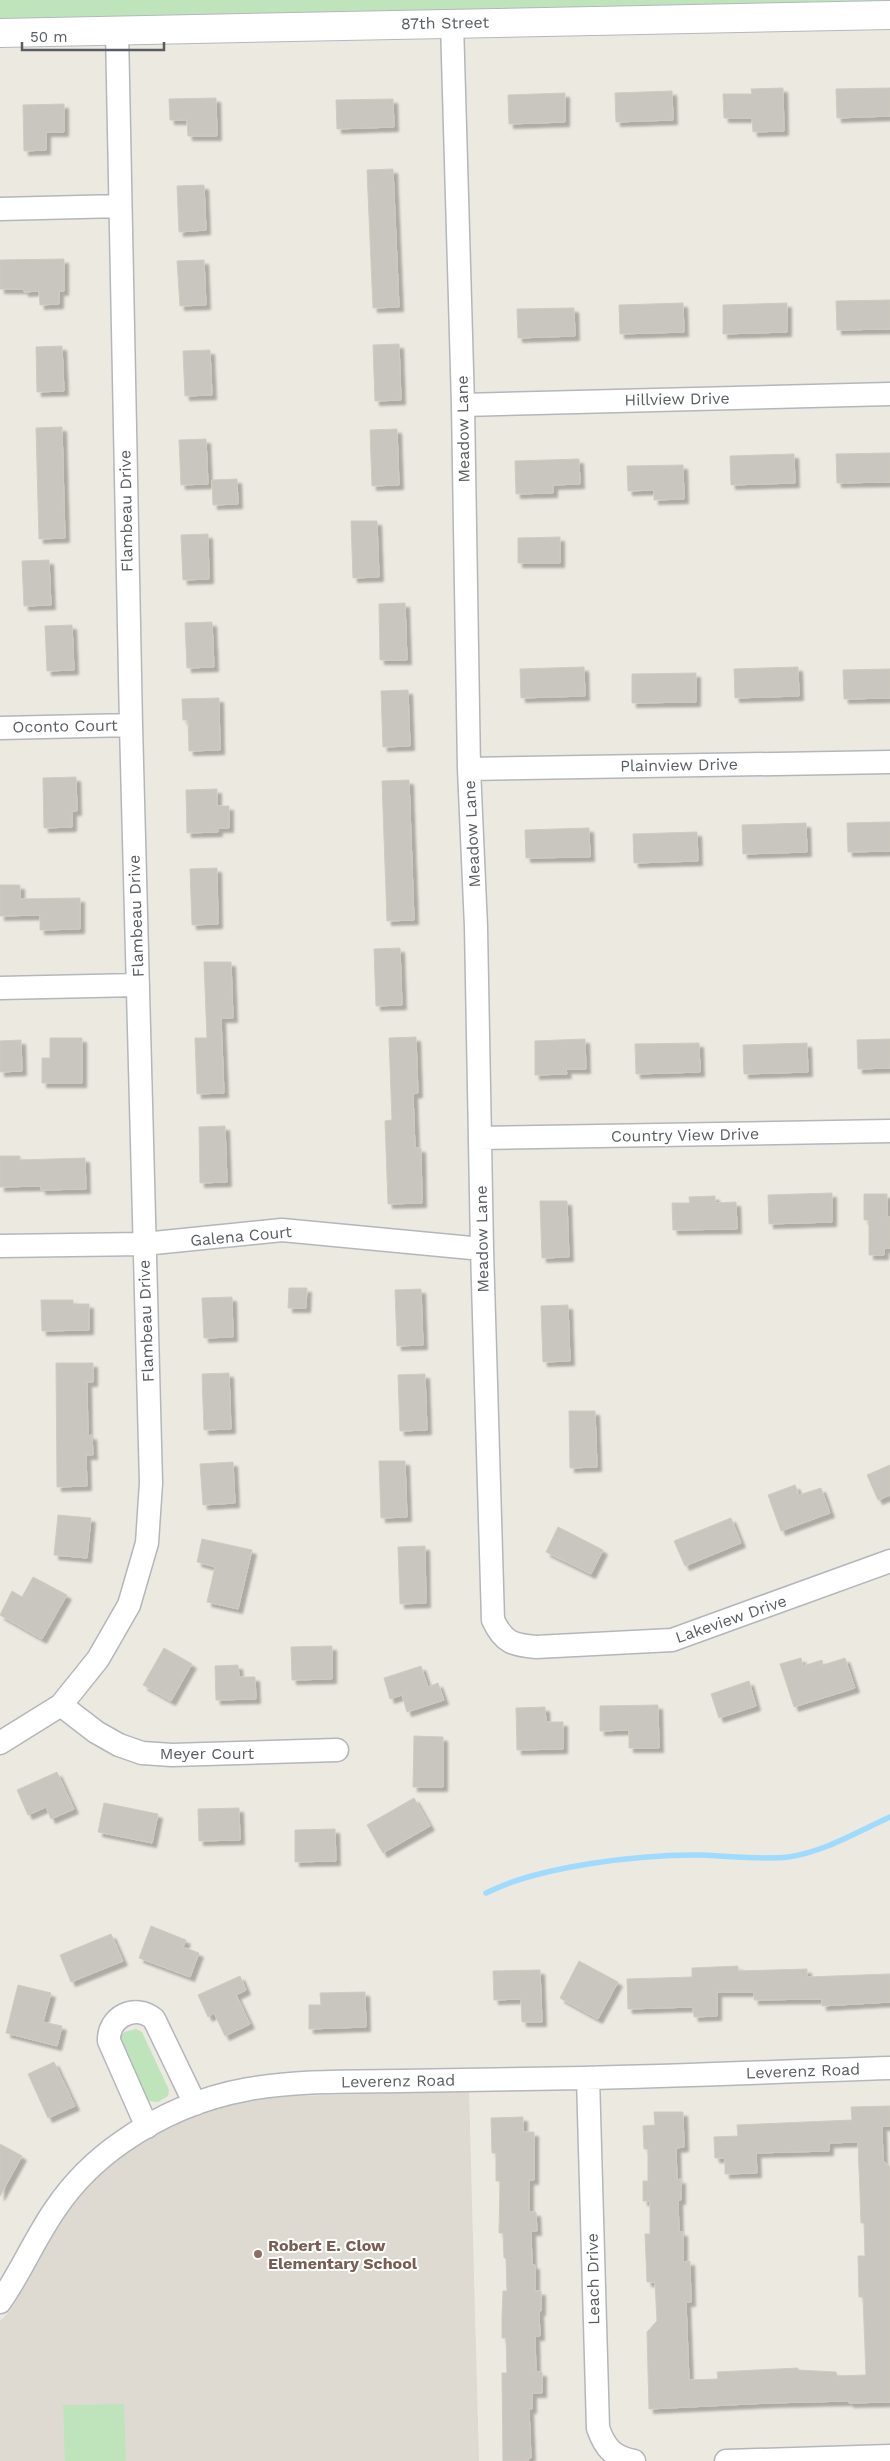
<svg xmlns="http://www.w3.org/2000/svg" width="890" height="2461" viewBox="0 0 890 2461" font-family="'Work Sans',sans-serif">
<defs>
<filter id="shadow"><feDropShadow dx="4.5" dy="4.5" stdDeviation="1" flood-color="#0004"/></filter>
</defs>
<rect width="100%" height="100%" fill="#ece9e0"/>
<path fill="#dedad1" d="M469 2091 479 2461H0V2321L10 2311 58 2228 76 2200 98 2176 125 2154 160 2132 203 2113 248 2100 292 2096Z"/>
<path fill="#bfe4bc" d="M0 0H890V5L0 29Z
M136 2029 142 2032 169 2090 168 2096 158 2102 148 2101 121 2044 120 2038 124 2032Z
M124 2404 126 2461H65L63 2405Z"/>
<g fill="none" stroke-linecap="round" stroke-linejoin="round">
<path stroke="#9edbff" stroke-width="5.5" d="M486 1893C539 1866 642 1854 701 1855 730 1856 759 1860 788 1857 824 1852 857 1832 890 1817"/>
</g>
<path fill="#c9c5bf" stroke="#d1cabf" filter="url(#shadow)" d="M783 88 784 131 753 132 752 118H724L723 94H752L751 89Z
M890 88V116L837 118 836 89Z
M672 91 673 120 616 122 615 93Z
M565 93V122L509 124 508 95Z
M216 98 217 136H188L187 120H170L169 99Z
M393 99 394 127 337 129 336 100Z
M64 104V132H46V150L24 151 23 105Z
M393 169 399 307 373 308 367 170Z
M204 185 206 230 179 232 177 186Z
M64 259V291H59V304L40 305 39 291 24 292V289H0V260Z
M204 260 206 305 180 306 177 261Z
M890 300V329L837 330 836 301Z
M683 303 684 332 620 334 619 305Z
M787 303V332L723 334V305Z
M574 308 575 336 518 338 517 309Z
M399 344 401 400 375 401 373 345Z
M62 346 64 391 37 392 36 347Z
M210 350 212 395 185 396 183 351Z
M62 427 65 538 39 539 36 428Z
M397 429 399 485 372 486 370 430Z
M206 439 208 484 181 485 179 440Z
M890 453V482L837 483 836 454Z
M794 454 795 483 731 485 730 456Z
M579 459 580 484 553 485V493L516 494 515 461Z
M683 465 684 499 654 500V490L628 491 627 466Z
M237 479 238 504 213 505 212 480Z
M351 521H377L379 577 353 578Z
M208 534 209 579 183 580 181 535Z
M560 537V563H518V538Z
M49 560 51 605 24 606 22 561Z
M405 603 407 660H380L379 604Z
M212 622 214 667 187 668 185 623Z
M72 625 74 670 47 671 45 626Z
M584 667 585 696 521 698 520 669Z
M798 667 799 696 735 698 734 669Z
M890 669V698L844 699 843 670Z
M696 673V702L632 703V674Z
M408 690 410 746 383 747 381 691Z
M219 698 220 750 189 751 188 720H183L182 699Z
M76 777 77 811H72V827L44 828 43 778Z
M409 780 414 920 387 921 382 781Z
M217 789V806H229V828H218V832L187 833 186 790Z
M890 822V851L848 852 847 823Z
M806 823 807 852 743 854 742 825Z
M589 828 590 857 526 858 525 830Z
M697 832 698 861 634 863 633 834Z
M217 868 218 924 192 925 190 869Z
M0 885H20V899L80 898V929L40 930V915L0 916Z
M400 948 402 1005 376 1006 374 949Z
M204 962H231L233 1018H221L224 1093 197 1094 195 1038H207Z
M416 1037 418 1093 413 1094 415 1148H421L422 1203 388 1204 385 1121 392 1120 389 1038Z
M50 1038H82V1083H42V1058H50Z
M585 1039 586 1069H566L567 1074 535 1075V1041Z
M890 1039V1068L858 1069 857 1040Z
M21 1040 22 1071 0 1072V1041Z
M699 1043 700 1072 636 1074 635 1044Z
M807 1043 808 1072 744 1074 743 1045Z
M225 1126 227 1182 200 1183 199 1127Z
M0 1156H20V1160L85 1158 86 1189 41 1190V1186L0 1187Z
M832 1193V1222L769 1224 768 1195Z
M864 1194H887V1217H890V1248H884V1255H869V1220H864Z
M715 1196V1203L736 1202 737 1229 673 1230 672 1203H690L689 1197Z
M540 1201H567L569 1257 542 1258Z
M289 1288H307L306 1308H288Z
M421 1289 423 1345 397 1346 395 1290Z
M232 1297 233 1337 204 1338 202 1298Z
M41 1300H73V1304H89V1330L42 1331Z
M568 1305 570 1361 543 1362 541 1306Z
M56 1363H93V1382H87L88 1436 92 1435 93 1455H86L87 1486 57 1487Z
M229 1373 231 1429 204 1430 202 1374Z
M425 1374 427 1430 400 1431 398 1375Z
M569 1411H595L597 1467 570 1468Z
M379 1461H405L407 1517 381 1518Z
M233 1462 235 1503 203 1505 200 1464Z
M890 1465V1495L878 1500 867 1475Z
M795 1485 799 1495 821 1488 830 1513 781 1531 768 1495Z
M58 1515 91 1518 87 1558 54 1555Z
M731 1518 741 1543 685 1566 674 1541Z
M558 1527 603 1550 591 1574 546 1552Z
M202 1539 252 1550 238 1609 207 1602 215 1567 197 1562Z
M425 1546 426 1603 400 1604 398 1547Z
M33 1577 67 1595 42 1639 0 1615 12 1591 22 1597Z
M332 1646V1679L292 1680 291 1647Z
M164 1648 192 1664 171 1701 143 1685Z
M801 1658 803 1666 822 1660 823 1665 845 1658 855 1688 794 1707 780 1664Z
M238 1665 239 1677H255L256 1699 216 1700 215 1666Z
M421 1666 428 1687 438 1683 444 1700 407 1712 402 1695 390 1699 384 1678Z
M749 1681 756 1706 719 1718 711 1694Z
M658 1705 659 1748H629V1730L600 1731V1706Z
M545 1707 546 1722H563V1749L517 1750 516 1708Z
M414 1736 443 1737V1787H413Z
M57 1772 74 1809 51 1819 46 1807 28 1815 17 1790Z
M414 1798 430 1826 383 1853 367 1825Z
M104 1803 158 1814 152 1843 98 1832Z
M239 1808 240 1840 199 1841 198 1809Z
M335 1829 336 1861 295 1862V1830Z
M151 1926 186 1940 183 1947 199 1953 190 1977 139 1958Z
M111 1934 123 1961 71 1982 60 1955Z
M579 1961 618 1982 598 2019 560 1998Z
M738 1966V1971L807 1969V1977L890 1974V2002L822 2006V1999L754 2000V1992H717V2016L694 2017 693 2007 628 2009 627 1979 692 1977V1968Z
M540 1970 542 2022H522L521 1999 494 2000 493 1971Z
M240 1976 246 1990 236 1995 250 2024 225 2036 214 2013 208 2017 198 1995Z
M18 1985 51 1993 43 2022 62 2026 57 2046 6 2033Z
M365 1992 366 2027 309 2029V2005H321L320 1993Z
M54 2062 75 2106 48 2118 28 2074Z
M890 2106V2126H882L883 2161 890 2167V2402L849 2403V2401L769 2403 649 2409 647 2332 657 2321 655 2282H647L645 2234H650V2201H643V2181H648V2149H644L643 2126 655 2125 654 2112H683L684 2147 676 2148 677 2180 681 2179V2200H678L679 2232H683V2262L690 2261 691 2302H686L689 2380 718 2379 717 2372 798 2368V2370L836 2372 837 2376 866 2375 863 2297H859L858 2256H865L864 2223H861L858 2142 829 2143V2151L756 2153 757 2173 725 2174V2158H715L714 2137 738 2136 737 2125 852 2120 851 2107Z
M523 2117V2132H534V2180H529V2212H536L537 2231H531L532 2265H535V2291H541V2311H539L540 2336H535L536 2372H542V2393H532V2409H529L531 2458H528V2461H503L502 2373H507L506 2338H502V2317L503 2291H507L506 2258H504L503 2233H499L500 2181H496V2153H492L491 2118Z
M0 2144 22 2156 0 2196Z"/>
<g fill="none" stroke-linecap="round" stroke-linejoin="round">
<defs>
<path id="street" d="M452 23 463 405 469 769 476 927 482 1249 493 1620C504 1643 513 1645 536 1647L672 1640 890 1561
M0 209 120 206
M463 405 890 394
M0 728 131 725
M469 769 890 762
M0 988 138 985
M480 1138 890 1131
M0 1246 144 1244 282 1230 482 1249
M61 1705 96 1732 119 1745 142 1753 172 1755 337 1750
M0 1743 61 1705 98 1659 129 1605 147 1543 151 1483 131 725 117 31
M588 2078 598 2428C605 2448 613 2457 634 2461
M147 2127 109 2041C108 2017 135 2003 154 2019L195 2104
M0 2302C21 2272 35 2238 56 2208 73 2183 96 2160 122 2142 213 2078 295 2082 401 2081 462 2080 523 2079 584 2078 686 2076 788 2071 890 2068
M726 2461 890 2456"/>
<path id="secondary" d="M0 33 890 15"/>
</defs>
<use href="#street" stroke="#b3b7bb" stroke-width="25"/>
<use href="#secondary" stroke="#b4b8bd" stroke-width="30"/>
<use href="#street" stroke="#fff" stroke-width="22"/>
<use href="#secondary" stroke="#fff" stroke-width="28"/>
</g>
<circle fill="#8d6e63" stroke="#fff" stroke-width="2" cx="258" cy="2254" r="5"/>
<g text-anchor="middle" dominant-baseline="central" stroke-width="4" stroke-linejoin="round" paint-order="stroke">
<g font-size="16" fill="#595d61" stroke="#fff">
<text transform="translate(445 23) rotate(-1)">87th Street</text>
<text transform="translate(677 399) rotate(-1)">Hillview Drive</text>
<text transform="translate(463 429) rotate(-91)">Meadow Lane</text>
<text transform="translate(126 511) rotate(-91)">Flambeau Drive</text>
<text transform="translate(65 726) rotate(-1)">Oconto Court</text>
<text transform="translate(679 765) rotate(-1)">Plainview Drive</text>
<text transform="translate(472 834) rotate(-93)">Meadow Lane</text>
<text transform="translate(136 916) rotate(-92)">Flambeau Drive</text>
<text transform="translate(685 1135) rotate(-1)">Country View Drive</text>
<text transform="translate(241 1236) rotate(-5)">Galena Court</text>
<text transform="translate(482 1239) rotate(-91)">Meadow Lane</text>
<text transform="translate(146 1321) rotate(-92)">Flambeau Drive</text>
<text transform="translate(731 1619) rotate(-19)">Lakeview Drive</text>
<text x="207" y="1753">Meyer Court</text>
<text transform="translate(803 2071) rotate(-2)">Leverenz Road</text>
<text transform="translate(398 2081) rotate(-1)">Leverenz Road</text>
<text transform="translate(593 2279) rotate(-91)">Leach Drive</text>
</g>
<g font-size="16" font-weight="bold" fill="#785e54" stroke="#fff" text-anchor="start">
<text x="268" y="2245">Robert E. Clow<tspan x="268" dy="18">Elementary School</tspan></text>
</g>
</g>
<path d="M22 42v8h142v-8" fill="none" stroke="#595d61" stroke-width="2.5"/>
<text x="30" y="42" font-size="15" fill="#595d61" stroke="#ffffff" stroke-width="4" paint-order="stroke">50 m</text>
</svg>
